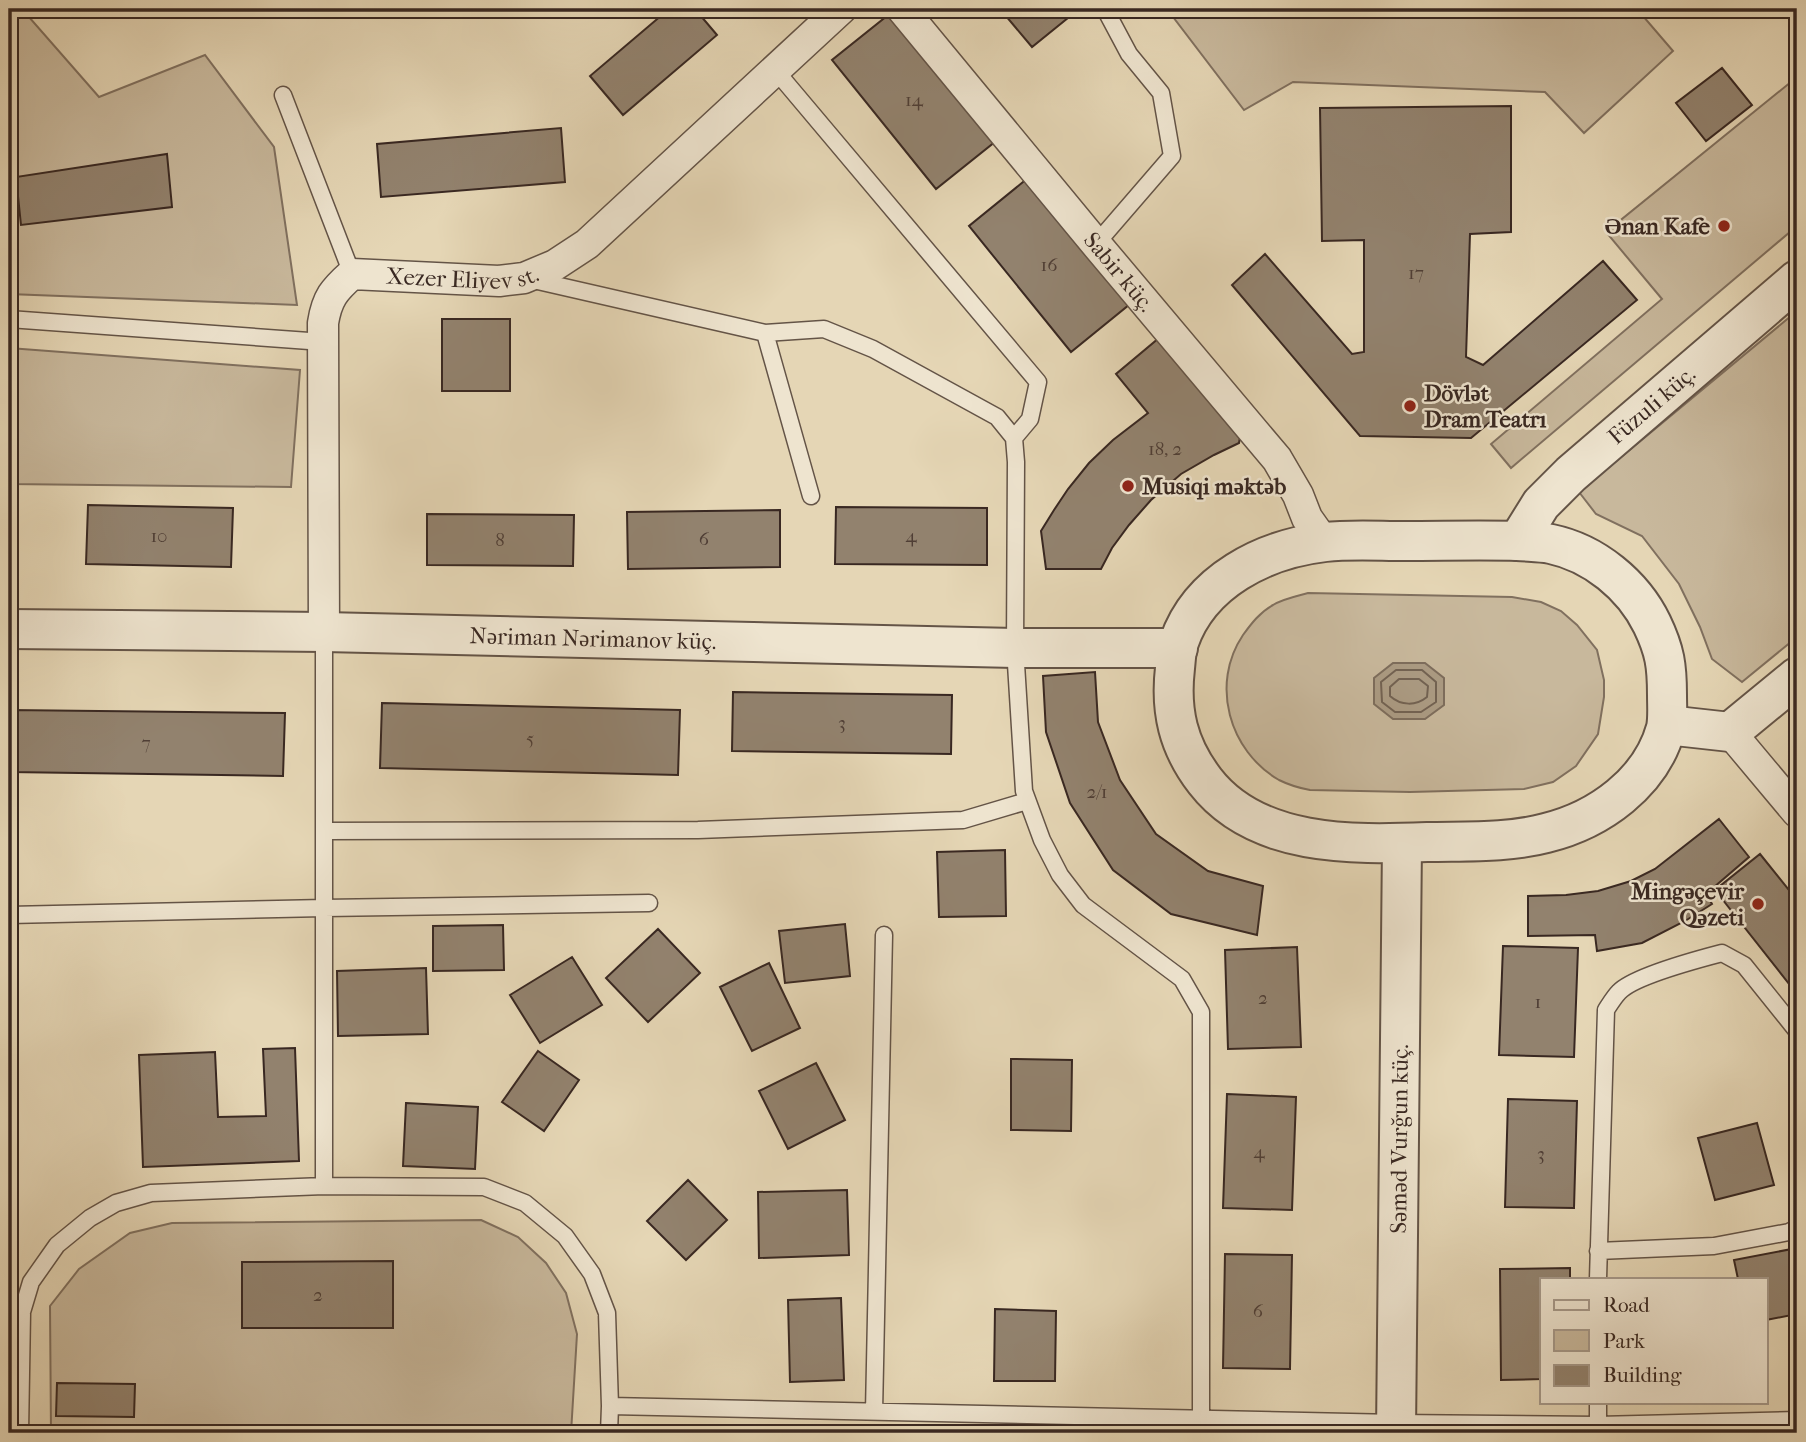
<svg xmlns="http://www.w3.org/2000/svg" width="1806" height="1442" viewBox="0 0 1806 1442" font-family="'IM FELL French Canon',serif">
<rect width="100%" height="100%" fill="#e5d6b5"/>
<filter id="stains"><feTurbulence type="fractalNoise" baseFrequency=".00286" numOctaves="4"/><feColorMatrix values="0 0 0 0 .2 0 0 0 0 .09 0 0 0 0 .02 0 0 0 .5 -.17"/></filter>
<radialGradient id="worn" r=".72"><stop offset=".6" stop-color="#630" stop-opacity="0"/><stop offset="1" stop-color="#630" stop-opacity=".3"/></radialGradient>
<path fill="#c8b89c" stroke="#80705f" stroke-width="2" d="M9 9H22L99 97 205 55 274 147 297 305 9 294Z
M1167 9H1637L1673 51 1584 133 1545 92 1293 82 1244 110Z
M1797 77V226L1511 468 1491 444 1662 299 1606 232Z
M1797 311V637L1742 682 1712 659 1700 627 1679 584 1642 536 1596 514 1579 492Z
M9 348 300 370 291 487 9 484Z
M1308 593 1512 597 1541 602 1561 611 1577 625 1597 650 1604 680V697L1598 734 1576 766 1553 782 1524 789 1410 792 1310 790C1299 788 1289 785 1279 780 1229 751 1210 684 1243 635 1251 624 1260 612 1273 605 1282 599 1297 596 1308 593Z
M481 1220 518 1237 546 1263 566 1293 577 1334 571 1433H51L50 1306 79 1269 130 1233 172 1223Z"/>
<path fill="#ab9b83" stroke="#7d6d5c" stroke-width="2" d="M1393 663H1425L1444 678V705L1425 719H1393L1374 704V678Z"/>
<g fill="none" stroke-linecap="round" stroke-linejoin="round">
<path stroke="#726252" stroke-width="2" d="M1396 670H1422L1436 682V702L1421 712H1395L1382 702 1381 682Z
M1399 679H1419L1428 686 1427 697C1416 706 1401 706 1390 696V687Z"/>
</g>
<path fill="#92826e" stroke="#392822" stroke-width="2" d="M669 9H695L717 35 623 115 590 76Z
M1000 9H1079L1032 47Z
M892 12 996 141 936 189 832 60Z
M1722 68 1752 105 1706 141 1676 103Z
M1511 106V232L1470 234 1466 357 1483 365 1603 261 1637 300 1471 438 1360 436 1232 285 1265 254 1352 354 1364 352V240L1322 241 1320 108Z
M561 128 565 182 381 197 377 144Z
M167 154 172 207 21 225 16 177Z
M1028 178 1130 304 1071 352 969 226Z
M442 319H510V391H442Z
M1165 333 1242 426 1239 443 1214 455 1181 474 1151 500 1129 525 1112 548 1101 569H1046L1041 531 1054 510 1068 489 1089 463 1113 440 1148 413 1116 374Z
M88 505 233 508 231 567 86 564Z
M9 507H17V559L9 560Z
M836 507 987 508V565L835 564Z
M780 510V567L628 569 627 512Z
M427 514 574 515 573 566 427 565Z
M1095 672 1098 722 1120 780 1156 834 1208 871 1263 886 1257 935 1171 914 1113 870 1070 803 1046 732 1043 676Z
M733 692 952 695 951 754 732 751Z
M382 703 680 710 678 775 380 768Z
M9 710 285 713 283 776 9 772Z
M1719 819 1749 857 1706 894 1712 904 1685 921 1642 943 1597 951 1595 935 1528 936V896L1566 895 1598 891 1631 881 1655 869Z
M1005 850 1006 916 939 917 937 852Z
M1760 854 1797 900V994L1715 890Z
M845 924 850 976 785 983 779 931Z
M503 925 504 970 433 971V926Z
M658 929 700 973 648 1022 606 978Z
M1503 946 1578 948 1574 1057 1499 1055Z
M1297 947 1301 1047 1228 1049 1225 950Z
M572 957 602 1005 540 1043 510 995Z
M769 963 800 1028 752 1051 720 987Z
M426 968 428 1034 338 1036 337 971Z
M295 1048 299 1161 143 1167 139 1055 215 1052 218 1117 266 1116 263 1049Z
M538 1051 579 1080 544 1131 502 1102Z
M1011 1059 1072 1060 1071 1131 1011 1130Z
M816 1063 845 1120 788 1149 759 1091Z
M1227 1094 1296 1097 1292 1210 1223 1208Z
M1508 1099 1577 1101 1574 1208 1505 1207Z
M406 1103 478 1107 475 1169 403 1166Z
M1757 1123 1774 1185 1715 1200 1698 1138Z
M688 1180 727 1220 686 1260 647 1221Z
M847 1190 849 1255 759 1258 758 1192Z
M1797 1248V1314L1766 1320V1279H1738L1734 1260Z
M1225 1254 1292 1255 1290 1369 1223 1368Z
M393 1261V1328H242V1262Z
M1570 1268V1279H1542V1379L1501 1380 1500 1269Z
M841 1298 844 1380 790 1382 788 1300Z
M995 1309 1056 1311 1055 1381H994Z
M57 1383 135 1384 134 1417 56 1416Z"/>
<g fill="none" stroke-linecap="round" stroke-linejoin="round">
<defs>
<path id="service" d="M776 71 1038 382 1030 419 1014 438
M283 95 352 274
M1096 244 1172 156 1161 93 1129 54 1105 9
M529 279 765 333 824 329 873 349 997 417 1014 438 1016 462 1015 648 1024 791 1042 840 1060 875 1083 905 1182 979 1201 1012V1419
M9 319 323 342
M765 333 811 496
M324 831 698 830 963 820 1027 801
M9 915 324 908 649 903
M324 1186V632
M1598 1251 1714 1246 1789 1232 1797 1228
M1598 1279 1606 1010C1610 1004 1614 997 1619 992 1634 976 1699 959 1722 953L1744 965 1797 1031
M1598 1402V1425
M610 1406 1396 1423 1598 1425 1797 1420
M874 1412 884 935
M20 1433 22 1312 31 1282 57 1245 90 1218 116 1203 151 1193 324 1186 484 1187 525 1203 565 1236 592 1274 607 1313 610 1406 609 1433"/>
<g id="minor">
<path id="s1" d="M902 9 1096 244 1277 459 1298 495 1307 518 1324 542"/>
<path id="s2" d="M324 632 323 323C327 298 334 290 352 274L499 281 524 278 555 265 587 244 841 9"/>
<path d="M1730 732 1797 812"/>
</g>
<g id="tertiary">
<path d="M1518 541C1529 542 1541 542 1551 544 1594 553 1633 585 1652 624 1665 651 1667 666 1667 695 1667 706 1668 718 1666 728 1651 783 1599 820 1546 833 1508 843 1467 841 1427 842 1352 845 1256 847 1205 781 1178 746 1170 711 1175 668 1176 659 1176 650 1179 642 1200 581 1264 549 1325 542 1351 539 1379 541 1405 541 1443 541 1481 540 1518 541Z"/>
<path id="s3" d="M1518 541 1541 504 1571 474 1797 280"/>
<path id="s4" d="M9 629 324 632 1015 648H1178"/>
<path d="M1667 725 1730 732 1797 677"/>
<path id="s5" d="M1396 1433 1402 843"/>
</g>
</defs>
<use href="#service" stroke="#645447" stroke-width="19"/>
<use href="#minor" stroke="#645447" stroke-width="33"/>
<use href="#tertiary" stroke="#645447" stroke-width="42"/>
<use href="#service" stroke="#eee4cf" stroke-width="16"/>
<use href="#minor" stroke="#eee4cf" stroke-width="30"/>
<use href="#tertiary" stroke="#eee4cf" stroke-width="38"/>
</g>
<g fill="#8f2418" stroke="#eee4cf" stroke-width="2.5">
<circle cx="1724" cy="226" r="7"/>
<circle cx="1410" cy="406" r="7"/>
<circle cx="1128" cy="486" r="7"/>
<circle cx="1758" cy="904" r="7"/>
</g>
<g text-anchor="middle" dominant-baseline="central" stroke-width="5" stroke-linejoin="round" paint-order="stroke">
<g font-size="19" fill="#4f3e35">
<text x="914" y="100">14</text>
<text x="1049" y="265">16</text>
<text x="1416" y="273">17</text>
<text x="1165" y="449">18, 2</text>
<text x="159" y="536">10</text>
<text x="911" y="536">4</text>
<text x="704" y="539">6</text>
<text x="500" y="540">8</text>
<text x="842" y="723">3</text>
<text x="530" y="739">5</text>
<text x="146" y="743">7</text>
<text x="1097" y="792">2/1</text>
<text x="1263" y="998">2</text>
<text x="1538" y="1002">1</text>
<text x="1259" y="1152">4</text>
<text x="1541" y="1154">3</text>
<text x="318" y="1295">2</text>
<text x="1258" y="1311">6</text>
</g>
<g font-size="23" font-weight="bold" fill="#392822" stroke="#eee4cf" text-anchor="end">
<text x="1710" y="226">Ənan Kafe</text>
<text x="1424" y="393" text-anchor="start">Dövlət<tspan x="1424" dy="26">Dram Teatrı</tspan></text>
<text x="1142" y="486" text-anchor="start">Musiqi məktəb</text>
<text x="1744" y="891">Mingəçevir<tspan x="1744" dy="26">Qəzeti</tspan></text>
</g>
<g font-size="23" fill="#392822" stroke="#eee4cf">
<text stroke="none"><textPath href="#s2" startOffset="478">Xezer Eliyev st.</textPath></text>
<text stroke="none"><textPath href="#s1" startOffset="341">Sabir küç.</textPath></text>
<text stroke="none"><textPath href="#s3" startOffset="192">Füzuli küç.</textPath></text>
<text stroke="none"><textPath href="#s4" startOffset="584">Nəriman Nərimanov küç.</textPath></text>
<text stroke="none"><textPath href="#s5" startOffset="294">Səməd Vurğun küç.</textPath></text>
</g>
</g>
<rect width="1806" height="1442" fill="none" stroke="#e5d6b5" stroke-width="35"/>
<rect x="10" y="10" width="1785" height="1421" fill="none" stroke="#392822" stroke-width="3.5"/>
<rect x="18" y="18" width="1771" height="1407" fill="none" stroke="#392822" stroke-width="2"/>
<rect x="1540" y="1278" width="228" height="126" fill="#eee4cf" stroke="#a6998a" stroke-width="2"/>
<rect x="1554" y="1300" width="35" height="10" fill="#eee4cf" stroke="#a6998a" stroke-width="2"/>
<text x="1603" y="1312" font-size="21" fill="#392822">Road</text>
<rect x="1554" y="1330" width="35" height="21" fill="#c8b89c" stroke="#a6998a" stroke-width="2"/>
<text x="1603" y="1348" font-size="21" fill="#392822">Park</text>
<rect x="1554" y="1365" width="35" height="21" fill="#92826e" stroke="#a6998a" stroke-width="2"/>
<text x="1603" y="1382" font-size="21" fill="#392822">Building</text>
<rect width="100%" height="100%" filter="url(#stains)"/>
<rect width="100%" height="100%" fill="url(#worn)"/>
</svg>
